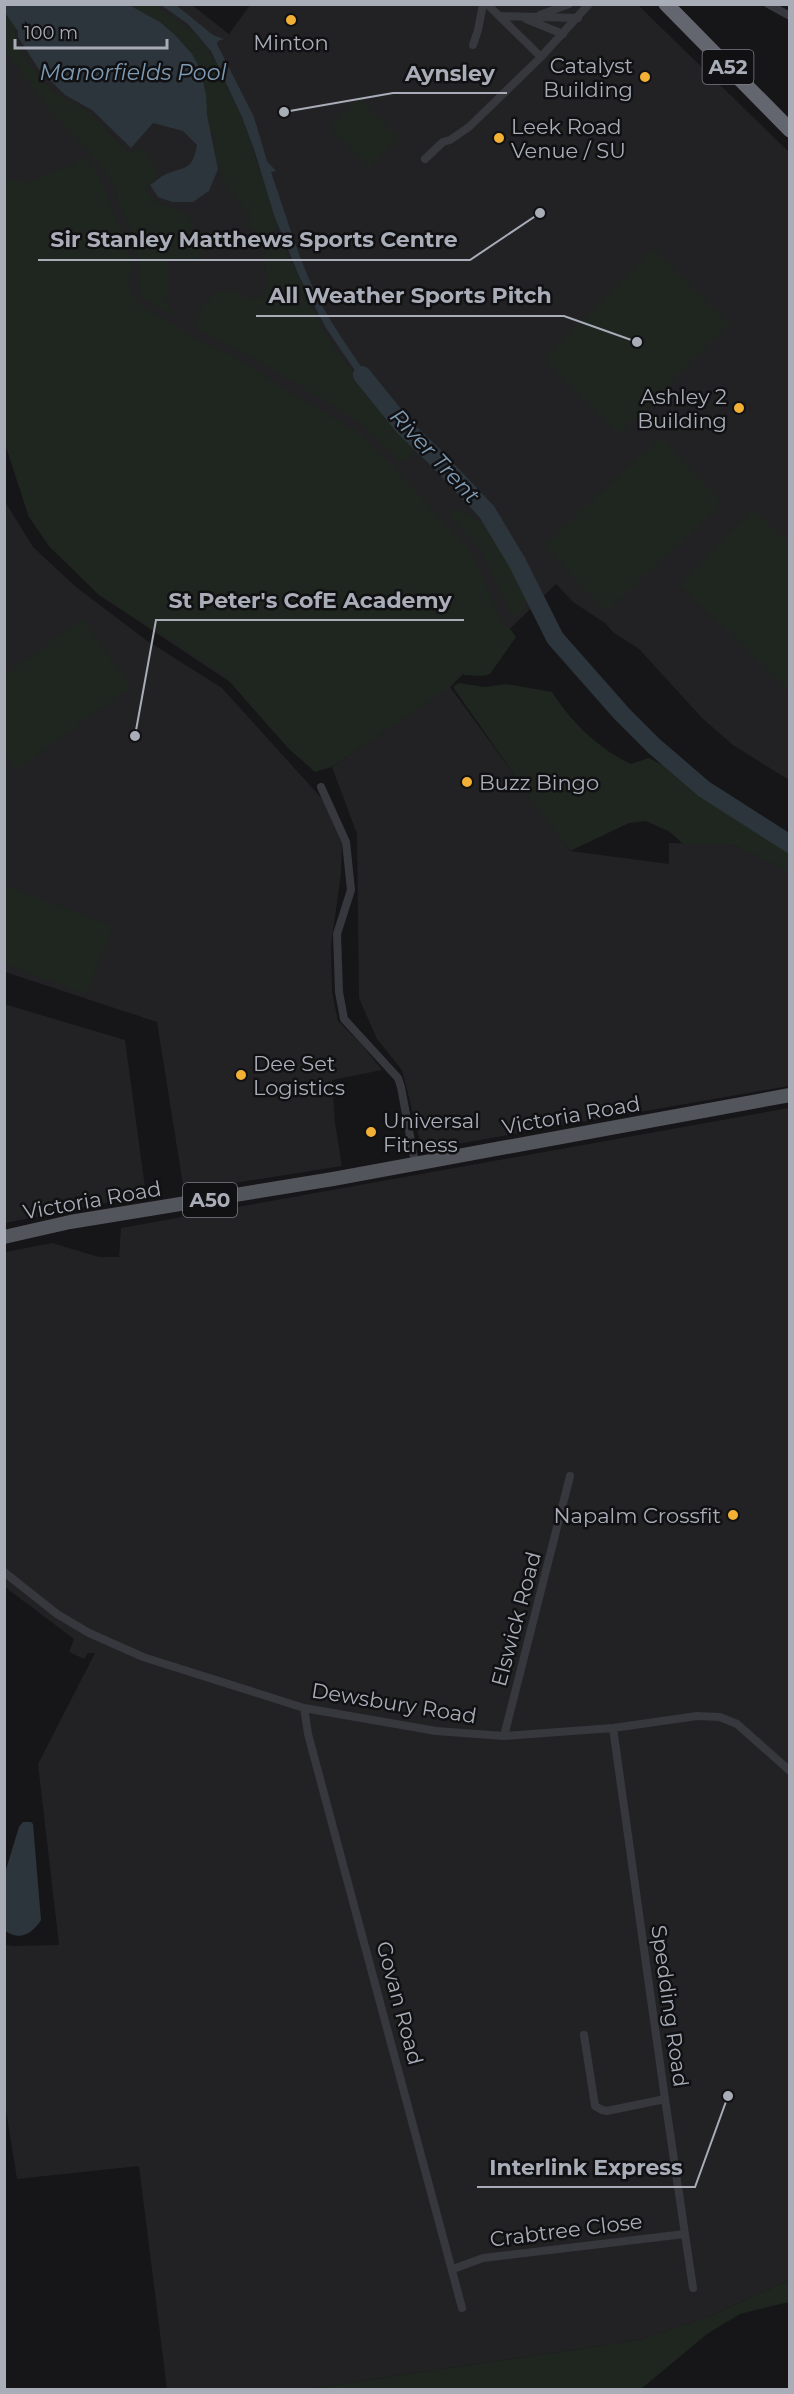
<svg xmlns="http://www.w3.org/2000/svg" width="794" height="2394" viewBox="0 0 794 2394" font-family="Montserrat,sans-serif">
<rect width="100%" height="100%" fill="#161618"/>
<path fill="#222225" d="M4 5H192L229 34 250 5H638L789 152V780L733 745 702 718 639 649 614 633 605 623 573 602 556 584 450 687 570 851 669 864V843L731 844 789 870V1086L428 1149 420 1141 402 1070 377 1039 359 998 357 834 332 767 427 702 315 772 272 730 230 682 99 595 49 546 29 517 4 441Z
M4 500 33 547 76 587 146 640 222 688 325 802 342 843 341 874 331 945 332 992 338 1021 362 1045 382 1070 332 1080 335 1123 342 1166 184 1191 157 1022 5 972Z
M4 1004 125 1040 146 1195 5 1223Z
M789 1108 790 1750 788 1752 790 1754 789 2280 708 2317 639 2340 308 2389H167L139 2166 17 2179 5 2104 4 1944 12 1946 59 1945 38 1764 95 1653H88L84 1659 69 1652 74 1639 5 1587V1252L52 1243 99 1257H119L121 1228Z"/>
<path fill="#1e261f" d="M4 5H19L14 43 40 79 56 94 88 111 129 153 140 148 147 155 158 176 145 189 157 203 177 209 191 219 192 233 204 247 195 260H168V295L164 297 174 316 143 299 139 293 140 268 134 241 111 180 94 157 53 114 5 51Z
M103 5H155L194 33 219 67 236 101 278 224 273 235 264 237 248 227 250 213C228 193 213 168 216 138Z
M359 98 398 137 369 167 329 128Z
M86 158 99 177 127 245 131 264 129 288 136 302 199 341 234 356 292 394 359 433 390 463 471 553 504 626 509 627 516 637 490 674 482 676 464 675 462 671 450 687 332 767 315 772 289 749 230 682 211 666 99 595 49 546 29 517 5 443V180H16L26 183 68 166 70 169 76 161Z
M277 238C301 270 309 311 332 345 357 382 394 410 415 450L410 457 401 462 359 422 336 407 265 365 199 330C191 310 214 286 235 292 239 293 244 298 248 300L262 297C275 279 256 256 269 239Z
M654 249 729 324 619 434 544 359Z
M661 437 722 503 606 612 544 545Z
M454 509C466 512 473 519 485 522 504 545 521 573 526 603L519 614 513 616 482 550 449 515Z
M753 509 789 544V691L680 585Z
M82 619 131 687 16 770 5 754V675Z
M459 683 485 687 506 684 552 692C571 722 599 749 631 764L649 758 668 768 730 815 789 851V871L731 844H683L670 832 646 821 629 823 570 851 536 806 453 687Z
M4 885 113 926 86 995 5 964Z
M789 2280V2302L740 2314 707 2334 641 2389H308L639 2340 708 2317Z"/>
<path fill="#2c353c" d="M4 5H129L160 22 176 36 192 54 200 68 206 95 207 115 218 169 209 191 193 202H172L158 197 150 185C155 182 160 177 166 174 186 166 192 171 197 145L183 131 153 123 131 148 92 110 65 95 38 68 18 37V31L5 13Z
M161 5H176L213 35 224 39 218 41 217 44 254 117 267 161 276 171 271 172C286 215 298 258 318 298 335 331 358 361 378 392L373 397 326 328 299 276 274 215 255 152 242 117 211 51 188 24Z
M23 1822H31L33 1824 41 1920C32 1934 20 1941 5 1931V1873L19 1827Z"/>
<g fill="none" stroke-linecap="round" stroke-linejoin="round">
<path stroke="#2c353c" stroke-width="18" d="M362 375 404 427 437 459 487 512 517 562 555 638 622 714 654 746 704 789 790 844"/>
<path stroke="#37383d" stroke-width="8" d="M487 4 541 57
M768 4 790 16
M540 15 569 4
M499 16 578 18
M526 19 563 34
M473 45 478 30 483 4
M425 159 443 142 450 140 469 127 541 57 589 4
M321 787 346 842 351 890 337 934 339 992 344 1019 398 1078 401 1087 415 1163
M4 1572 57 1614 89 1633 143 1657 304 1708 436 1731 504 1736 613 1728 697 1716 720 1717 737 1724 790 1771
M304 1708 308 1734 462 2308
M613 1728 665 2099 693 2288
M504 1736 570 1476
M584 2035 595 2106 602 2110 607 2111 665 2099
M453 2269 483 2258 685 2234"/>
<path stroke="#53555c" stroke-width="14" d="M4 1237 70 1222 333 1179 790 1095"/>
<path stroke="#63666e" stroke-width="15" d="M666 4 790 130"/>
</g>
<g fill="#f2b134" stroke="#111113" stroke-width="2">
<circle cx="291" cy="20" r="6"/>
<circle cx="645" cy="77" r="6"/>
<circle cx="499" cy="138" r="6"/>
<circle cx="739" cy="408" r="6"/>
<circle cx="467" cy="782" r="6"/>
<circle cx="241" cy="1075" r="6"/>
<circle cx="371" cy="1132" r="6"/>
<circle cx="733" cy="1515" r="6"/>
</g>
<g text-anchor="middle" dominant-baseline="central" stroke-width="5" stroke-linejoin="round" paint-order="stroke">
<g fill="#111113" stroke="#7b7e86" stroke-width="1.5">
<rect x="702.5" y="50" width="51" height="34" rx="4.5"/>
<rect x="183" y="1183" width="54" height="34" rx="4.5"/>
</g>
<g font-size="20" font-weight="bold" fill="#a8adb8">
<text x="728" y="67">A52</text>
<text x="210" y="1200">A50</text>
</g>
<g font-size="21" fill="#a8adb8" stroke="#111113" text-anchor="start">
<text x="291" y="42" text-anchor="middle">Minton</text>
<text x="633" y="65" text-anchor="end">Catalyst<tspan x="633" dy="24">Building</tspan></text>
<text x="511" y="126">Leek Road<tspan x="511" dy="24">Venue / SU</tspan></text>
<text x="727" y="396" text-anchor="end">Ashley 2<tspan x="727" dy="24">Building</tspan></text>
<text x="479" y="782">Buzz Bingo</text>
<text x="253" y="1063">Dee Set<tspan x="253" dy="24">Logistics</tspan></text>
<text x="383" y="1120">Universal<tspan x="383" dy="24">Fitness</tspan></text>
<text x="721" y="1515" text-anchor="end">Napalm Crossfit</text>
</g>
<g font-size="21" fill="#a8adb8" stroke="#111113">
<text transform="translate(571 1115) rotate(-10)">Victoria Road</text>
<text transform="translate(92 1200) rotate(-10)">Victoria Road</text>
<text transform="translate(516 1619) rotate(-75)">Elswick Road</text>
<text transform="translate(394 1703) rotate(9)">Dewsbury Road</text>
<text transform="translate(400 2003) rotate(75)">Govan Road</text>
<text transform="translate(670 2006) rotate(82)">Spedding Road</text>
<text transform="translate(566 2230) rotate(-7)">Crabtree Close</text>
</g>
<g font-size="22" font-style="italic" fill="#7f9bb3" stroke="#111113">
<text x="133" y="72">Manorfields Pool</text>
<text transform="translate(435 456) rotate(47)">River Trent</text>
</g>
</g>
<path fill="none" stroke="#a8adb8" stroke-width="2" d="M284 112L393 93H507M540 213L470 260H38M637 342L564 316H256M135 736L156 620H464M728 2096L695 2187H477"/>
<g fill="#a8adb8" stroke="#111113" stroke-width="2">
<circle cx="284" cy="112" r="6"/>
<circle cx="540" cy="213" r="6"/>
<circle cx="637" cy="342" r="6"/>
<circle cx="135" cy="736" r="6"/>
<circle cx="728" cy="2096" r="6"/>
</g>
<g font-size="22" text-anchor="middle" font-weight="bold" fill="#a8adb8" stroke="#111113" stroke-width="5" stroke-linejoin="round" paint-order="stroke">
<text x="450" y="81">Aynsley</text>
<text x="254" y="247">Sir Stanley Matthews Sports Centre</text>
<text x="410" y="303">All Weather Sports Pitch</text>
<text x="310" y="608">St Peter's CofE Academy</text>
<text x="586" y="2175">Interlink Express</text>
</g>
<rect width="794" height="2394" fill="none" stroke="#a8adb8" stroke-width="12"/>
<path d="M15 39v9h152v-9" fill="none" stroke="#a8adb8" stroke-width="3"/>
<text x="24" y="39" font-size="18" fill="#a8adb8" stroke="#111113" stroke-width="4.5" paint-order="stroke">100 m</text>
</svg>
